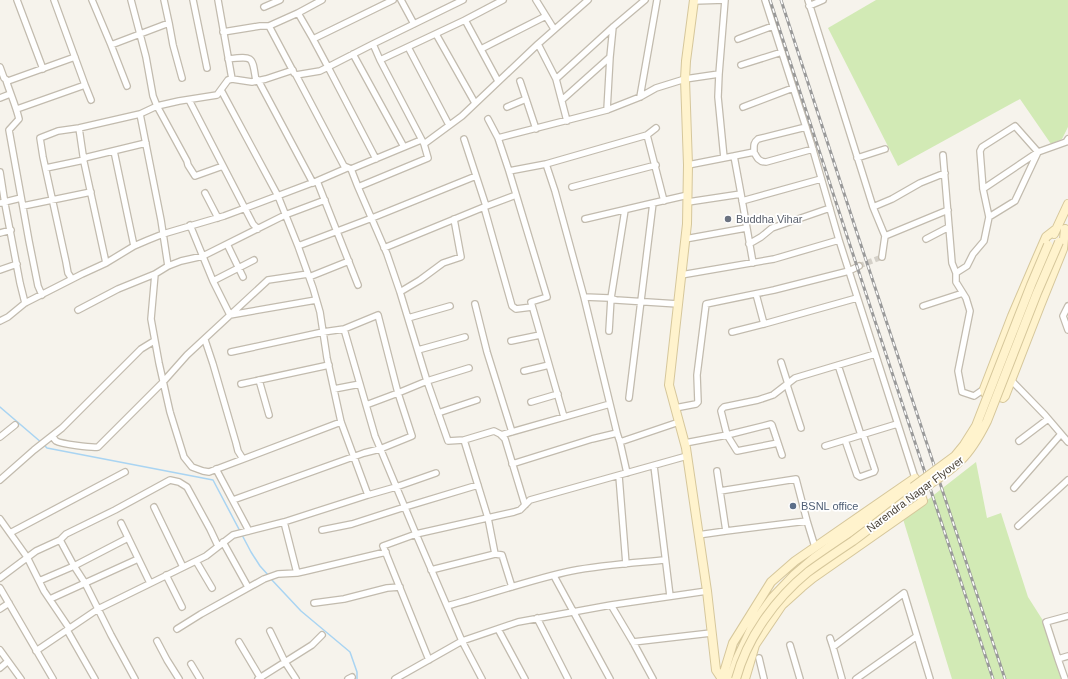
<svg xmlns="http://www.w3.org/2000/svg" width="1068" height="679" viewBox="0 0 1068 679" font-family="Arial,sans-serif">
<rect width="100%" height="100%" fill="#f6f3ec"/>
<path fill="#d2eab5" d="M876 0H1068V127L1062 139 1051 144 1020 99 898 166 828 28Z
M976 462 987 518 1001 513 1028 597 1042 619 1061 679H952L903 519Z"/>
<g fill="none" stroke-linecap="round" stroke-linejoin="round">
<path stroke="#a9d4f2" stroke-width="1.5" d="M0 407 42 443 47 448 213 480 251 552 260 566 269 576
M271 579 301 611 350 652 357 672V679"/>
<path stroke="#d4d0c8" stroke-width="5.5" stroke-dasharray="5.5 3" stroke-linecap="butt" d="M859 266 882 257"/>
<defs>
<path id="street" d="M17 0 43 69
M92 0 111 45 127 86
M131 0 146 57 153 96 157 106 179 101 217 95 228 80 232 79
M164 0 169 23 173 45 182 78
M193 0 207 68
M218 0 232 79 252 82 266 79 293 70
M322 0 298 13 313 39 393 0
M401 0 414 24
M536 0 554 29
M765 0 811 143 839 240
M808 0 873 207
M694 1 725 0 719 74
M809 6 823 0
M264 7 280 0
M465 20 503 0
M223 32 260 26H269
M436 34 475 103
M313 39 328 67 373 44
M738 39 773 26
M538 44 556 79
M111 45 169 23
M408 47 449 125
M481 49 546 16
M353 54 404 147
M228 59C254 56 252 56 256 81
M380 60 373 44 463 0
M741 65 782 52
M0 67 4 78 8 81 75 57
M294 73 269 26 298 13
M6 80C10 93 16 106 19 119L9 130 29 241 38 286 42 295
M258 80 313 183
M520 81 536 129
M85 85 91 100
M221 90 278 196 298 246 313 288 320 312 327 358 341 422 368 495
M640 97 657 0
M0 98 10 94
M189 100 253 224 258 229
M562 100 610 57 613 27
M507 107 526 99
M743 107 793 88
M17 109 85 85 54 0
M607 110 610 57
M488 119 498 138
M567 121 556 79 613 27 645 0
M1015 126 1038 152 1015 201 989 217 983 189 980 151 982 147Z
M79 128 84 162 106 263
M647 135 656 128
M464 139 486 206
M424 144 380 60 465 20 498 81
M114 151 134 246
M754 152C754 146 753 143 758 139L806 127
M943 155 952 263 956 273
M734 156 754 152C757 158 759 162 766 162L813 149
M84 158 146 143
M857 158 885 149
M546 164 647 135 664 201
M688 165 734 156 741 194 753 263
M46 168 84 160
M351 169 344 166 296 75 320 71 328 67 376 159
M509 171 498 138 607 110 640 97 656 88 685 79 719 74 718 97 724 158
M0 172 5 204 20 283 25 303
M945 173 920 183 892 199 873 207 885 236 948 210
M317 181 358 285
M358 187 351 169 421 140
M572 187 656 165
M983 189 1038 152 1066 142 1068 139
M205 193 218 218
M516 195 484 207 512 306 516 309 532 307
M325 200 285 215 203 256 181 261 168 266 155 274 151 319 159 363 170 412 184 457 192 467 203 471 209 472 341 422
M742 201 821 179
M688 202 741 194
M0 203 21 198
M23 206 91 192
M585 219 653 203
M190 225 213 281 230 315
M0 233 11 230
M685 239 746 228
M926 239 949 227
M227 244 243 277
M749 244 761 237 772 228 830 208
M298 246 372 218 476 176
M384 248 484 207
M882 257 885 236
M168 266 161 220 140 114 157 106 187 161 188 165 195 176 223 166
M0 270 17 264
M681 275 774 259 839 240 915 478
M309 277 349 261
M72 279 68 273 66 262 43 157 40 138 58 131 79 128 140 114
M213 281 254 260
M400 292 420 280 443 263 461 257 454 219
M756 294 764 324 857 298
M475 304 487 352 512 432
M923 306 963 293
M1068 306 1063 316 1068 330
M78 310 118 289 155 274
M230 315 316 300
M408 318 450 306
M0 321 8 317 25 303 82 274 106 263 134 246 148 240 163 234 224 216 317 181 347 168
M609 331 611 298 625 210
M732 332 764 324
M205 340 213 364 236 443 238 451 243 459
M511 341 540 335
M418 350 465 337
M231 352 323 332 344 329
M781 362 788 384
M838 365 861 435
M469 368 427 381 400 292 387 254 358 187 428 158 424 144 462 116 538 44 588 0
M524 371 549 365
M259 380 269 415
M1012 381 1045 415 1068 442
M241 384 329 365
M787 385 801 428
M334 389 360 384
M984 389 974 396 962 392 958 371 970 311 966 298 956 282V273L967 266 973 254 984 241 989 217
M629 398 653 203 688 195
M531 402 558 394
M675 408 696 404 698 402 697 375 706 304 774 290 849 271 859 266
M438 413 477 400
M564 417 531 302 547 297 509 171 546 164 555 191 584 297
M617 433 584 297 609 298 616 300 678 304
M501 435 610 404
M52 436C53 437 55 440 56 441 61 444 92 448 98 447L163 382 187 355 268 280 308 274
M0 437 15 425
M845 440 857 475 860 477 874 472 875 470 863 434
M1019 441 1048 419
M620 442 627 473
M685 443 727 435 721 411 722 409 724 407 758 400 773 395 795 378 875 354
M778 443 737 451 727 435 771 424 772 425 782 455
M825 446 897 424
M512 464 592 439 617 433 620 442 679 422
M654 466 670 596
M216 469 249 531
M619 476 626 564
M0 480 34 450 62 428 141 349 154 341
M1014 488 1061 434
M720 491 796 479 807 521
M233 500 364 453 380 449 412 436 398 393 366 405
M154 507 183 567
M0 519 27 557 44 591 69 628
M284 522 297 573
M121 523 150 583
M1018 526 1068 480
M322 530 352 524 405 507 478 485
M726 531 807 521 815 547
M10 533 125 472
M698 535 726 531 717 471
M60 540 74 566 85 583 111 635 135 679
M223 542 248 587
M495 554 502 555 512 587
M196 561 212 588
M431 570 495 554 488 518 464 440
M166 575 182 607
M554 576 610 679
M0 578 36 551 60 540 66 534 115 510 170 480 179 482 187 487 210 529 218 546
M39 581 74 566 128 538
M0 588 53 679
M50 599 138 559
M314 603 344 599 387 588 400 587
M611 605 707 591
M447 606C488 595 529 580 571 571 602 565 634 563 665 560
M0 609 9 603
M537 618 568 679
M177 629 201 614 264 579 278 574 297 573 306 571 386 552
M498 629 525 679
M67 630 95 679
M270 631 285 662 296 679
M830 638 833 647 904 593 930 679
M157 641 167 660 179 679
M239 642 261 679
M633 642 711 633
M790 645 800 679
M833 647 842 679
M0 650 21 679
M36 651 98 609 206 556 233 535 284 522 368 495 396 487 436 473
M759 658 764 679
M1058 659 1046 622 1068 616
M429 660 383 546 416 534 375 436 344 329 378 315 398 393 427 381 448 441 464 440 494 431 500 434 505 439 525 505
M191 664 200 679
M0 668 7 662
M258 679 312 645 322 635
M348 679 352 677
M395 679 462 641 416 534 514 512 520 510 530 500 687 456
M482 679 462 641 518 622 611 605 633 642 653 679
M856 679 917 636
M1065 679 1058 659 1068 656"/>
<path id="secondary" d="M694 0 686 61 685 79 688 165 687 224 669 385 686 448 707 591 716 670 722 679
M1055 230 1046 237 1036 260 1012 316 984 389 985 393 1003 398 1005 396 1040 306 1063 249 1065 229
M1054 234 1068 204
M722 679 733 643 771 582 795 561 915 478 923 501 813 578 802 587 782 605 755 645 745 679
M730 679 737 659 754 623 772 598 794 575 814 558 913 487"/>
</defs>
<use href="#street" stroke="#c2bbae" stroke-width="8"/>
<use href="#secondary" stroke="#d6c79b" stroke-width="10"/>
<use href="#street" stroke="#fff" stroke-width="5.5"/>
<use href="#secondary" stroke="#fff3cd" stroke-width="8"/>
<defs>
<path id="rail" d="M770 0 847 236 993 679
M781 0 858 236 1005 679"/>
</defs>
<use href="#rail" stroke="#9a9a9a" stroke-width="3"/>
<use href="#rail" stroke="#fff" stroke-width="1.5" stroke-dasharray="4.5" stroke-linecap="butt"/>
<defs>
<path id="secondary-bridge" d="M913 487 955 456 964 445 976 426 1031 285 1048 245
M736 679C747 638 775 599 808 572 823 561 838 551 853 541 872 527 890 512 909 498 926 486 945 476 960 461 972 450 980 435 987 421L1037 293 1059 242"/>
</defs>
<use href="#secondary-bridge" stroke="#d6c79b" stroke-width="10" stroke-linecap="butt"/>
<use href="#secondary-bridge" stroke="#fff3cd" stroke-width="8"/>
</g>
<circle fill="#6b7280" stroke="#fff" stroke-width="1.5" cx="728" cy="219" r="4"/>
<circle fill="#5c6f8a" stroke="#fff" stroke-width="1.5" cx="793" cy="506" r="4"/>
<g text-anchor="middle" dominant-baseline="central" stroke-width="3.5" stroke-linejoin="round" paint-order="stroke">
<g font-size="11" fill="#5b616d" stroke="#fff" text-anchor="start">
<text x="736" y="219">Buddha Vihar</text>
</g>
<g font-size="11" fill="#4b4439" stroke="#fff">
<text transform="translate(915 494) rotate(-37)">Narendra Nagar Flyover</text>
</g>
<g font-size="11" fill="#4e5e75" stroke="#fff" text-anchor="start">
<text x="801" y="506">BSNL office</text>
</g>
</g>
</svg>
